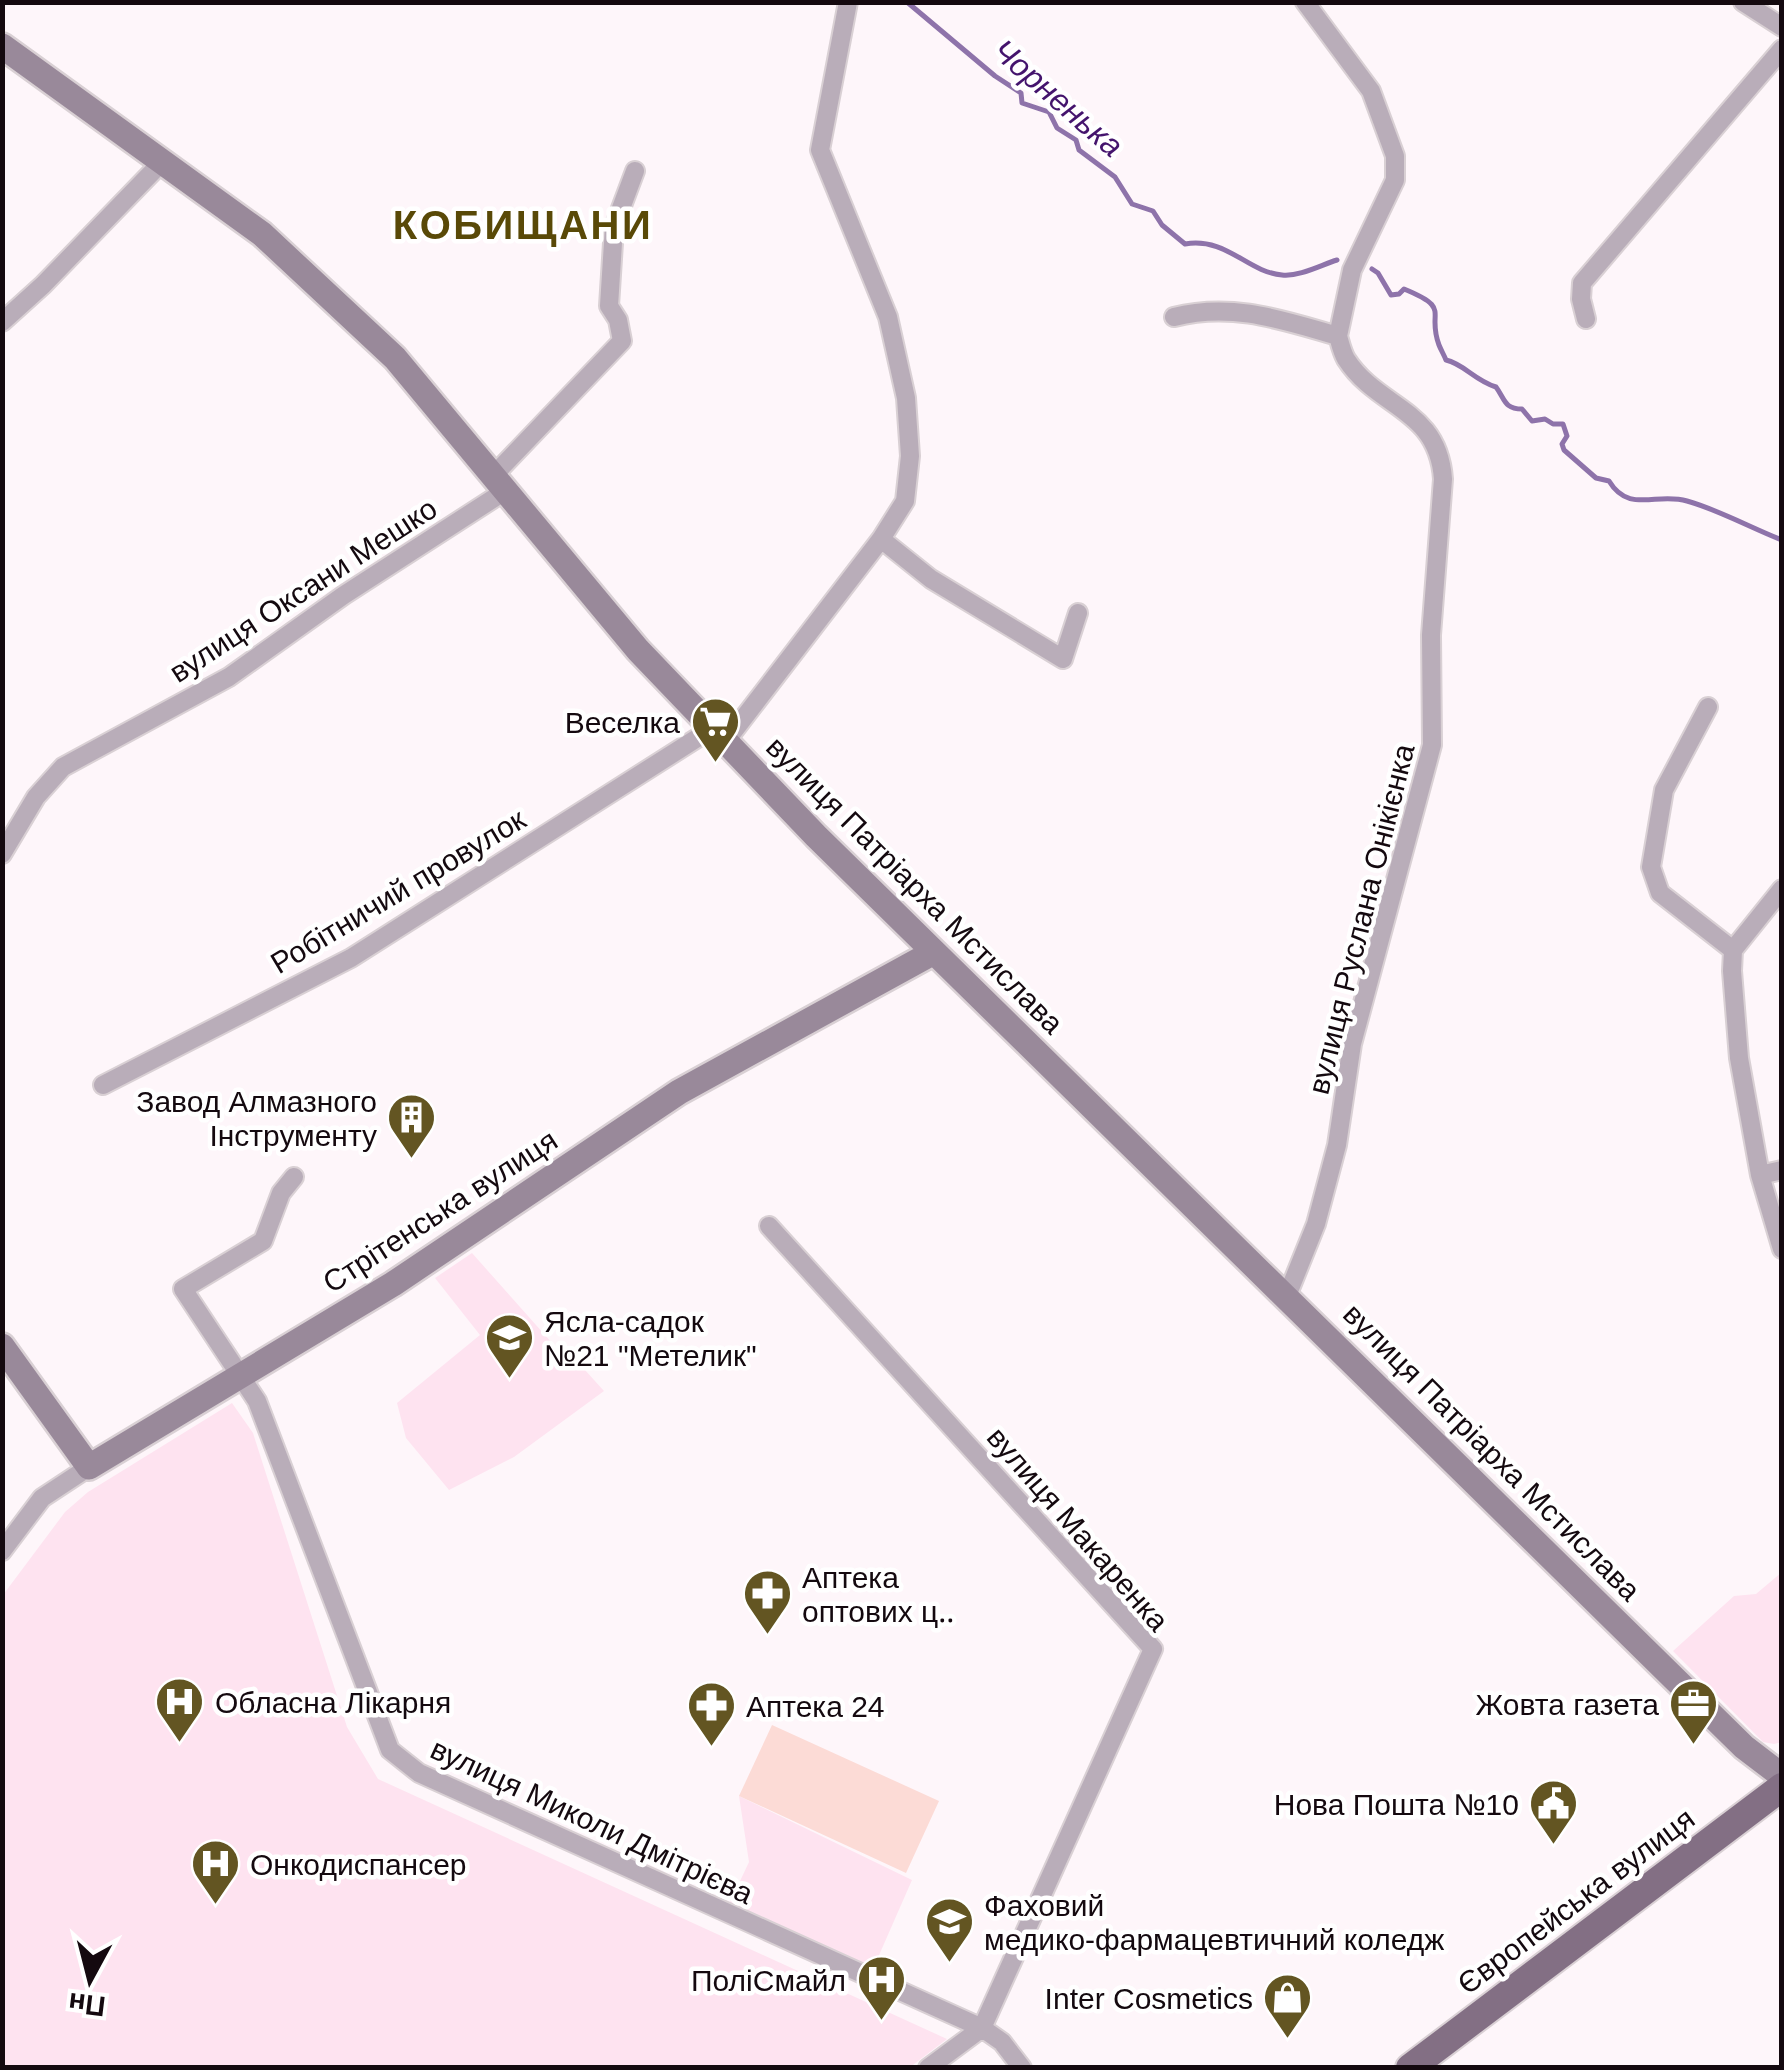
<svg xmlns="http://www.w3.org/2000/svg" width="1784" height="2070" viewBox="0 0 1784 2070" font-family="Arial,sans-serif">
<rect width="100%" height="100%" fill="#fef6fa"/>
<path fill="#fee3f0" d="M472 1253 576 1370H585L604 1391 514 1457 449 1490 406 1438 397 1403 480 1335 435 1278Z
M232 1403 253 1433 347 1727 378 1779 947 2039 909 2068 3 2067V1595L65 1512 88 1492Z
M1781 1573 1782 1742 1774 1744 1763 1742 1673 1651 1734 1596 1756 1594Z
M739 1796 912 1880 869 1978 725 1913 749 1862Z"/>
<path fill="#fcdbd6" d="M772 1725 939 1801 906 1873 739 1796Z"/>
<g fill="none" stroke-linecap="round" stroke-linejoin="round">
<path stroke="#8e73aa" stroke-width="5" d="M907 2 995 76 1021 93 1022 103 1049 112 1057 128 1076 140 1079 150 1115 177 1132 204 1153 211 1162 225 1185 244C1227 237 1247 272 1282 275 1299 277 1321 265 1337 260
M1372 269 1378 273 1391 295 1399 294 1404 289C1453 309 1426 311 1439 345 1441 350 1444 355 1446 360 1464 364 1474 380 1496 387 1505 399 1504 409 1522 409L1532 421 1545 419 1553 424H1563L1567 436 1562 444 1564 450 1596 478 1609 481C1629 514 1656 492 1687 501 1719 510 1751 528 1782 540"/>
<defs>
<path id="street" d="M1305 2 1371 91 1395 156V180L1352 270 1338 336
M1743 2 1782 27
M1174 317C1232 302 1282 320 1338 336 1340 343 1342 352 1346 359 1378 409 1438 408 1443 479L1431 635 1432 745 1352 1044 1337 1145 1316 1224 1287 1296
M1586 319 1581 299 1582 283 1782 49
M2 322 43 285 162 162
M493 476 622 341 618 320 609 306 614 227 635 171
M881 539 931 579 1063 659 1078 613
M1708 707 1664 790 1651 867 1660 893 1733 950
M726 741 881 539 905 501 910 456 906 398 888 317 820 150 848 2
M2 854 36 797 63 767 229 677 344 595 505 491
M1782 889 1733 950 1732 971 1739 1058 1760 1175 1782 1249
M103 1085 351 958 713 728
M1760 1175 1782 1170
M294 1177 281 1193 263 1241 183 1289 257 1401 390 1750 419 1773 982 2028 1002 2042 1022 2068
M769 1226 1153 1649 982 2028 928 2068
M2 1551 42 1498 89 1467"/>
<path id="secondary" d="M2 46 262 234 395 358 638 650 816 836 1744 1747 1782 1776
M2 1346 89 1467 393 1284 679 1092 934 952"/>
<path id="primary" d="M1410 2068 1782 1787"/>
</defs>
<use href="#street" stroke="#d9d0d4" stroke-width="22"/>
<use href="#secondary" stroke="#d9d0d4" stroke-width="30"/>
<use href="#primary" stroke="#d9d0d4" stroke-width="32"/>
<use href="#street" stroke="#b9adb9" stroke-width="18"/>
<use href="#secondary" stroke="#99899a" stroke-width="25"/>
<use href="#primary" stroke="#836f84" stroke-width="28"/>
</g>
<defs>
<symbol id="supermarket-pin" viewBox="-11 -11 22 30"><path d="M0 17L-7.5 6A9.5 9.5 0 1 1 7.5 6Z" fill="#635522" stroke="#fff"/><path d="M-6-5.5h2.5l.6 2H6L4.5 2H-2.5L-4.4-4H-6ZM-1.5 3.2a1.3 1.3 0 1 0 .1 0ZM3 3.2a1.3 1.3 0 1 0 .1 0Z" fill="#fff"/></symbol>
<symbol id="building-pin" viewBox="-11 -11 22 30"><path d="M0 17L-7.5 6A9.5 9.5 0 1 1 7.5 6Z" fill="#635522" stroke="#fff"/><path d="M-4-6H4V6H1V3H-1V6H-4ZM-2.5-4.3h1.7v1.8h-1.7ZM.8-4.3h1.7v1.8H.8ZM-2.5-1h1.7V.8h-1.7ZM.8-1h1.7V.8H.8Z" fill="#fff"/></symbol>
<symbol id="school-pin" viewBox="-11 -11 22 30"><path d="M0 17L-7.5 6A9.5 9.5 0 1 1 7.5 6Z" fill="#635522" stroke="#fff"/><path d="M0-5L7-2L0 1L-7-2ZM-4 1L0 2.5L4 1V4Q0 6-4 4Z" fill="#fff"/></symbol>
<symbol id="pharmacy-pin" viewBox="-11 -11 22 30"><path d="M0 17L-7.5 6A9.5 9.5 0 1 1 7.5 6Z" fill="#635522" stroke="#fff"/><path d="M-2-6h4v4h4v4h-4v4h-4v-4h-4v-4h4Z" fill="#fff"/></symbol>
<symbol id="hospital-pin" viewBox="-11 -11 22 30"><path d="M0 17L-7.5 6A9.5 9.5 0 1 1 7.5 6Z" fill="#635522" stroke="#fff"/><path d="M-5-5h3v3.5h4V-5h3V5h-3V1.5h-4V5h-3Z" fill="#fff"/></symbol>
<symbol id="office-pin" viewBox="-11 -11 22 30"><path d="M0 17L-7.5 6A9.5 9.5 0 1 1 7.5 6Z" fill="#635522" stroke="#fff"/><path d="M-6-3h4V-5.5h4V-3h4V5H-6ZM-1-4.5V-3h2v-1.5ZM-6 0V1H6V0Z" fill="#fff"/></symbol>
<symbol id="civic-pin" viewBox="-11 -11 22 30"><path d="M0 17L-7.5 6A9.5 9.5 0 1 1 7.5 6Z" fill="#635522" stroke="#fff"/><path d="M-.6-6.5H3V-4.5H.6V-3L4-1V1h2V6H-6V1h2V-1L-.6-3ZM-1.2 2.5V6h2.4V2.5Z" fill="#fff"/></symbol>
<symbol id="university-pin" viewBox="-11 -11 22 30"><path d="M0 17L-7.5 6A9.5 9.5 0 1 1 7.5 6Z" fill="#635522" stroke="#fff"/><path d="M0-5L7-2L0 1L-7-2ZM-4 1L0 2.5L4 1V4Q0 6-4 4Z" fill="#fff"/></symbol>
<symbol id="shop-pin" viewBox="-11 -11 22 30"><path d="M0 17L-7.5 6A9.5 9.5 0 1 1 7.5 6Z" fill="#635522" stroke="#fff"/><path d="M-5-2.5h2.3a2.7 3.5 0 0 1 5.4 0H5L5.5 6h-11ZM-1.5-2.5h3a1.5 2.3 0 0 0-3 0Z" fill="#fff"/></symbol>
</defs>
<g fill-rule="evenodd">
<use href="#supermarket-pin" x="688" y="694" width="55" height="75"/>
<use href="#building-pin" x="384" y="1090" width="55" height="75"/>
<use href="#school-pin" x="482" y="1310" width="55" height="75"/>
<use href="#pharmacy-pin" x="740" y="1566" width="55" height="75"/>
<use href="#hospital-pin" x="152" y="1674" width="55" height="75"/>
<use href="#office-pin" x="1666" y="1676" width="55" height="75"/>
<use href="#pharmacy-pin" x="684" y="1678" width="55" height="75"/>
<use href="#civic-pin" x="1526" y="1776" width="55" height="75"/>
<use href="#hospital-pin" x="188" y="1836" width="55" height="75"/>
<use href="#university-pin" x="922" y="1894" width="55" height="75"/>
<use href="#hospital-pin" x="854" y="1952" width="55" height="75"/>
<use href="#shop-pin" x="1260" y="1970" width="55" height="75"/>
</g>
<g text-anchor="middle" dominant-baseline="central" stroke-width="9" stroke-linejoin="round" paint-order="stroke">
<g font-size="30" fill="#14090f" stroke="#fff">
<text transform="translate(303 590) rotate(-33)">вулиця Оксани Мешко</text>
<text transform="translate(915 885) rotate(45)">вулиця Патріарха Мстислава</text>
<text transform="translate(398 891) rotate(-31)">Робітничий провулок</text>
<text transform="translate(1361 919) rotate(-76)">вулиця Руслана Онікієнка</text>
<text transform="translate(440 1211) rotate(-33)">Стрітенська вулиця</text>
<text transform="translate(1492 1452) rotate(45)">вулиця Патріарха Мстислава</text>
<text transform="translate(1078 1529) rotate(49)">вулиця Макаренка</text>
<text transform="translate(592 1821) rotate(25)">вулиця Миколи Дмітрієва</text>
<text transform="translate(1576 1901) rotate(-37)">Європейська вулиця</text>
</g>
<g font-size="30" fill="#14090f" stroke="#fff" text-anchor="end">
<text x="680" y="722">Веселка</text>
<text x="377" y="1101">Завод Алмазного<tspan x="377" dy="34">Інструменту</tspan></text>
<text x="544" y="1321" text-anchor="start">Ясла-садок<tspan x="544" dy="34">№21 "Метелик"</tspan></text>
<text x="802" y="1577" text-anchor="start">Аптека<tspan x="802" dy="34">оптових ц‥</tspan></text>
<text x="215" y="1702" text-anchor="start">Обласна Лікарня</text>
<text x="1659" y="1704">Жовта газета</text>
<text x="746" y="1706" text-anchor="start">Аптека 24</text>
<text x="1519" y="1804">Нова Пошта №10</text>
<text x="250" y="1864" text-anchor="start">Онкодиспансер</text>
<text x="984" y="1905" text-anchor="start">Фаховий<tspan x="984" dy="34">медико-фармацевтичний коледж</tspan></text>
<text x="846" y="1980">ПоліСмайл</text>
<text x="1253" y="1998">Inter Cosmetics</text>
</g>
<g font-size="32" font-style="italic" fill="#44146d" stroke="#fff">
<text transform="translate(1058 98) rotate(41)">Чорненька</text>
</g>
<g font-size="40" font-weight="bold" letter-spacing="2.5" fill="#594907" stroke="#fff">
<text x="523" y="225">КОБИЩАНИ</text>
</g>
</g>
<rect width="1784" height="2070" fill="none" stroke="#14090f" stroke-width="10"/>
<g transform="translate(90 1980) rotate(187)" stroke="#ffffff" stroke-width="8" paint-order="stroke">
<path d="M0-8L18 38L0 25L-18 38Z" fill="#14090f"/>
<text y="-15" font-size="28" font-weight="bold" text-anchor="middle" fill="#14090f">Пн</text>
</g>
</svg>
